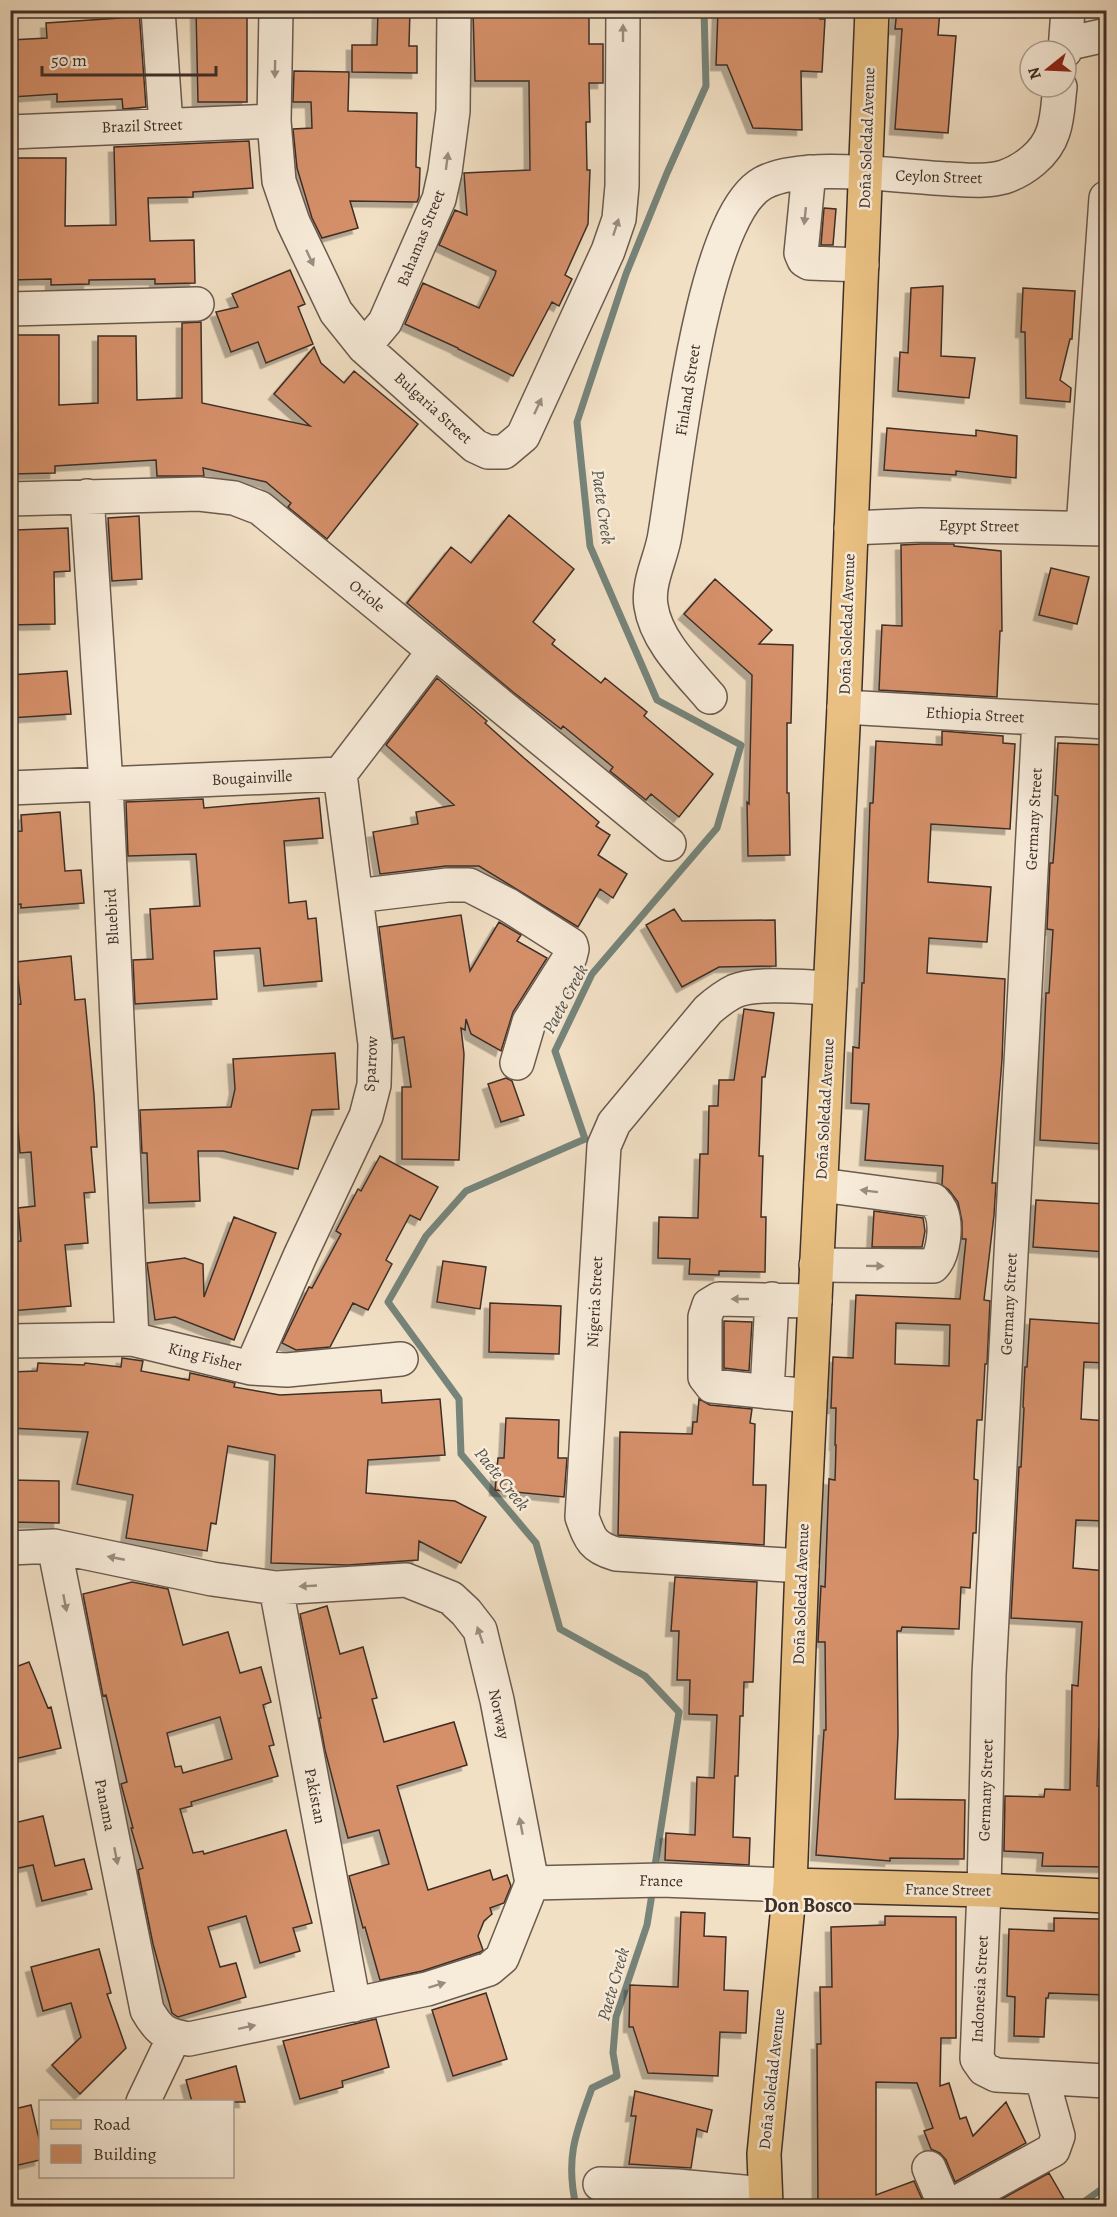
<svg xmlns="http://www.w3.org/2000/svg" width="1117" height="2217" viewBox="0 0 1117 2217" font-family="Alegreya,serif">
<defs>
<filter id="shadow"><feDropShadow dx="-5.5" dy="5.5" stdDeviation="0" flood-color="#0004"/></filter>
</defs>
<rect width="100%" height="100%" fill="#f2e0c5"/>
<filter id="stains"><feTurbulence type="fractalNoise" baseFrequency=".00333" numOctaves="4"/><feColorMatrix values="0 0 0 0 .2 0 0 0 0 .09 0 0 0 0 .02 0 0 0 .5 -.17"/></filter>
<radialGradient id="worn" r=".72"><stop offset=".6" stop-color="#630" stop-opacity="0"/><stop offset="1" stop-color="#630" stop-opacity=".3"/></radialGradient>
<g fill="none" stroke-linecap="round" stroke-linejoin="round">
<path stroke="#76847a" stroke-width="7" d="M654 1872 679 1712 645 1676 560 1629 536 1543 461 1454 459 1399 388 1302 426 1236 466 1191 585 1139 555 1051 592 974 717 828 741 745 657 700 590 546 577 422 626 274 667 173 706 86 704 10
M576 2206C565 2158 576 2132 592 2088L617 2076 613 2053 616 2017 647 1925 652 1894
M1078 2206 1106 2186"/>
</g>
<path fill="#d5906a" stroke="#3e2f28" stroke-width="1.5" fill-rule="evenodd" filter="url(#shadow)" d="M120 10H139L146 107 123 109 122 99 57 102V94L12 97 10 40 47 38 46 23 120 18Z
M196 10H247V102H198Z
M378 10H410L409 46H417V73L352 72V45H377Z
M473 10H502V14L589 13V44H603V83H589L590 122H586L587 170H590L588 224 565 275 572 279 559 306 552 302 513 376 458 349V348L405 324 423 283 479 308 495 275 496 271 439 245 455 210 467 215 464 173 530 170 529 81H475Z
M718 10 764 12V10H820V19H825L822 72 801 71 802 130 753 128 727 65H716Z
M897 10H940L938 35 956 36 948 133 895 129 902 29H895Z
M294 71 349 72 348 111 417 113 416 167 420 168 419 197 417 202 350 201 358 228 322 238 312 218 297 168 293 129 312 128 311 102H293Z
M249 141 253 188 193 192V197L148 198 150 241 194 240 195 283 155 284V279L89 280V284L51 285V279L10 280 12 158H66L65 226 116 225 114 147Z
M824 208 836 209 833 245H821Z
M290 270 305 304 298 307 313 344 266 363 258 342 231 352 216 312 238 307 232 294Z
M943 286 941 356 975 358 969 398 898 391 900 352 908 353 911 288Z
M1023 288 1075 291 1072 339H1070L1060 380 1071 388 1070 402 1026 398 1025 332H1021Z
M201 322 202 403 310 426 274 394 314 347 321 363 344 383 354 371 418 424 327 539 288 507 291 503 266 482 203 468 204 476H157L156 460 55 466V473L12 474 10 335H59V405L98 403V336H136L137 400 182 398V323Z
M887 428 976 436V430L1017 436 1016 478 956 471V475L884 470Z
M509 515 574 569 533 622 555 640 552 644 601 683 605 678 647 712 644 716 713 774 679 817 651 794 646 800 610 771 613 767 563 726 561 729 513 692 407 603 451 547 471 563Z
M139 516 142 579 112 581 108 518Z
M68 528 70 571 54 572 55 624 10 625V577H17L15 530Z
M921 544H954V546L1001 551 1002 631H1000L997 697 879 690 882 625 902 626 901 545Z
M1051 568 1089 577 1077 624 1039 615Z
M715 579 772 630 759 644 793 645 791 723H787V793H789L790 855 748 856 747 802 749 804 752 675 684 614Z
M67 671 71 714 10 718V675Z
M437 678 487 721 485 723 524 758 599 822 596 826 610 835 598 855 627 874 613 898 600 889 578 927 479 866H446L380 874 373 832 418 824 416 812 454 805 386 745Z
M942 731 1003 736V743L1015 744 1010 829 931 824 928 882 991 887 987 942 929 938 927 973 1005 979 1002 1060 992 1183H996L994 1215 984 1300 990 1301 987 1364H985L982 1420H977L974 1479 978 1480 976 1533H973L970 1588 961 1587 959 1629 902 1627 901 1631H897L898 1734 895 1799 965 1800 964 1859 890 1858V1861L816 1855 824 1730H826L825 1642H818L821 1586 825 1587 829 1479 835 1480 836 1445H835L836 1408H831L833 1357 853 1358 856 1295 960 1299 966 1239H962V1221L958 1202 949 1190 942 1185 943 1166 865 1160 869 1104 851 1103 853 1047 859 1048 862 983H864L870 803H873L876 741 942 745ZM896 1323 950 1325 949 1366 895 1364Z
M1058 743 1107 745V929L1102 996H1105L1104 1023H1107V1144L1040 1140 1046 993H1049L1053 930 1047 929 1050 863H1053L1058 796 1055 795Z
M319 798 323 838 284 841 289 903 306 901 308 919 316 918 322 981 264 986 260 948 214 951 217 999 135 1004 133 960 153 959 150 909 200 906 196 854 128 856 126 802 203 799 204 808Z
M60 812 65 871 81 870 84 903 21 908V904L10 905V832L22 831 21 815Z
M674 909 682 921 775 920 776 966 719 967 682 987 646 925Z
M461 915 470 971 499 922 521 935 517 941 547 958 513 1012 501 1051 471 1034 466 1019 465 1030 461 1028 464 1054 459 1160 402 1159V1087H411L404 1037 393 1039 379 927Z
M71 956 75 1000 85 999 94 1095 97 1147H91L95 1192 84 1193 88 1243 65 1245 71 1306 10 1311V1242L21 1241 18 1208 35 1206 31 1152 20 1153 16 1105 14 1057H16L11 1005 21 1004 16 962Z
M744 1009 774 1013 765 1077H762L761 1105 759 1156H763L761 1217H766L765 1272 719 1271V1275L689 1274 690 1259 658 1258 659 1217 698 1218 700 1154H708L709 1106H718L719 1080H734Z
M335 1053 339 1109 312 1110 298 1169 223 1151H198L200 1201 149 1203 147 1153H142L140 1110 231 1107 235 1089 233 1059Z
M506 1078 512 1081 524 1115 501 1122 488 1084Z
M380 1156 438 1187 420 1220 410 1215 386 1260 392 1264 368 1310 353 1303 330 1347 296 1350 282 1343 309 1287 312 1288 341 1234 336 1231 358 1189 361 1191Z
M1036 1200 1107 1204V1252L1033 1247Z
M874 1211 923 1218 925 1231 922 1247H872Z
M234 1217 276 1233 234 1340 175 1317 155 1320 147 1263 185 1258 203 1264 204 1297Z
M443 1261 486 1267 480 1309 437 1302Z
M490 1303 561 1306 559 1354 489 1352Z
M1030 1319 1107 1324V1363L1084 1362 1081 1419 1107 1421V1521L1076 1520 1073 1568 1107 1571V1729H1099L1097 1786H1107V1867L1042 1866 1043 1853 1004 1851 1005 1796 1044 1797 1045 1789 1070 1790 1072 1685 1078 1686 1082 1622 1011 1618 1019 1467H1021L1024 1408 1023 1407 1025 1367H1027Z
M724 1321 752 1322 749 1371 724 1368Z
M122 1358 143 1361 141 1371 189 1380 190 1373 235 1383 234 1387 280 1395 381 1390 382 1403 440 1399 445 1455 368 1460 366 1493 455 1501 486 1517 461 1563 419 1541 418 1560 348 1565 271 1563 275 1455 228 1446 216 1524 211 1523 207 1551 126 1538 133 1495 77 1484 88 1432 10 1428V1372L37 1371 38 1363 84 1365 85 1363 121 1367Z
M699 1399 710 1405 752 1409 750 1423 755 1424 753 1485H766L764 1545 618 1535 620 1432 692 1434 693 1422H697Z
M506 1418 559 1420 558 1458H567L564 1497 495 1490 498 1458H504Z
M10 1480 59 1481V1523L10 1522Z
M675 1577 757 1582 753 1682H744L743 1716H740L738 1776H735L733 1837 750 1838 749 1865 665 1860 666 1833 695 1835 697 1777 714 1778 717 1715 689 1714 690 1680H677L679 1631H671Z
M132 1582 168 1589 183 1645 228 1632 240 1673 261 1667 271 1702 263 1705 274 1745 269 1746 278 1776 191 1802 192 1806 180 1809 193 1853 203 1851 204 1854 286 1830 312 1923 293 1928 300 1951 260 1963 246 1916 208 1927 220 1967 236 1963 246 1997 178 2017 172 2013 153 1944 138 1870 143 1868 131 1828H133L121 1784 127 1782 106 1695 103 1696 83 1594ZM220 1717 232 1759 183 1773 181 1766 175 1767 167 1733Z
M327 1606 340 1654 363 1647 377 1698 372 1699 384 1742 454 1722 467 1765 397 1786 428 1890 490 1870 493 1880 507 1875 511 1886 504 1903 490 1908 492 1914 484 1921 478 1936 483 1950 480 1952 422 1971 380 1980 365 1927 363 1928 349 1876 389 1864 379 1830 348 1838 325 1750 319 1718H321L300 1614Z
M29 1662 48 1708 51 1707 61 1748 10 1760V1669Z
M43 1816 55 1866 84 1859 92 1889 42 1901 33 1865 14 1869 10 1854V1824Z
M681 1912 705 1913 704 1936 726 1937 724 1990 748 1991 746 2033 720 2032 718 2076 648 2073 633 2027H629L630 1985 678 1987Z
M885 1916 956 1917V2038H941L940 2086 949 2083 960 2119 966 2117 973 2136 1006 2102 1026 2143 955 2182 946 2160 940 2153 931 2149 924 2131 933 2128 917 2083 876 2082V2195L914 2181 925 2206H818L817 2044H821L820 1987H832L831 1927 885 1925Z
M1054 1918 1100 1919V1922H1107V1995L1049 1993 1048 1998H1046L1044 2037 1014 2036 1015 1997 1007 1996 1009 1929 1054 1931Z
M99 1949 111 1993 107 1994 126 2048 80 2094 52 2065 81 2037 71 2003 43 2011 31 1967Z
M486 1993 507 2059 453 2076 432 2010Z
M376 2019 389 2067 342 2081 343 2087 300 2099 283 2041Z
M236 2066 245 2102H192L186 2080Z
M635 2091 712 2110 707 2132 697 2129 691 2168 629 2164 636 2116H631Z
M31 2105 40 2143V2160L10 2167V2110Z
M1049 2173 1068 2206H989Z"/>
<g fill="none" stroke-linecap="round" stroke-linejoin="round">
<defs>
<path id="minor" d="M158 10 166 125
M276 10 274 121 279 181 293 222 336 312 364 347 475 446 488 452H504L523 436 608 251 619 219 622 186 623 10
M1066 44 1106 35
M1065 51 1068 10
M10 132 274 121
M809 172 801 253 804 260 809 263 862 265
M10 309 197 304
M364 347 385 322 439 199 445 172 453 111 454 10
M87 496 106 784 132 1339
M10 499 199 494 234 498 260 508 669 844
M851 528 921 525 1105 529
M1083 528 1106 198
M710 697C688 671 656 641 651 606 647 582 662 557 665 534 677 464 701 217 763 183 804 161 901 177 949 179 967 180 987 182 1004 177 1024 170 1046 154 1053 132 1058 118 1058 102 1060 87
M844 707 1106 722
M1039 719 989 1675 984 1890 977 2059 984 2069 996 2075 1106 2081
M10 788 340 774 434 651
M356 896 448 885H469L508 905 571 945 572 949 570 957 529 1022 517 1063
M816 1265 933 1266C944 1255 947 1225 941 1211 939 1207 936 1203 933 1200L821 1185
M10 1341 132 1339 251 1368 287 1370 401 1359
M251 1368 300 1256 366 1116 374 1085 375 1044 340 774
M767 1392 772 1299
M810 1396 712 1386 705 1377V1317L709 1305 719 1299 815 1301
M10 1548 54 1546 212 1579 276 1588 406 1580 451 1598 466 1612 480 1630 497 1700 532 1883 502 1958 489 1969 427 1989 189 2039C165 2035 159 2031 147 2010L54 1546
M802 1566 616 1554C592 1547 590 1539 582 1517L604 1146 614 1123 708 1010C717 1002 725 996 735 991 757 982 805 987 830 988
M276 1588 354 2005
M532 1883 662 1880 790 1885
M143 2102 174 2037
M929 2168 943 2201 956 2203 1053 2150 1058 2136 1042 2078
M600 2184 677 2186 765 2194"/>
<path id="major" d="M790 1885 984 1890 1106 1896
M766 2206 764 2154 790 1885 802 1566 844 707 872 10"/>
</defs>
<use href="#minor" stroke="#6b5b4f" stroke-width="36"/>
<use href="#major" stroke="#3e2f28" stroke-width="36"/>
<use href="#minor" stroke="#f7ebd9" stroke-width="33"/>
<use href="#major" stroke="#e9c082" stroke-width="33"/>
</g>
<defs><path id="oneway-solid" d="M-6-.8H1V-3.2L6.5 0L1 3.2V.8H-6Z" transform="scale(1.5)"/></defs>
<g fill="#9a8d80">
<use href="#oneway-solid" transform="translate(623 33) rotate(-90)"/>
<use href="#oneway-solid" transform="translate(275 69) rotate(91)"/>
<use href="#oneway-solid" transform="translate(447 161) rotate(-83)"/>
<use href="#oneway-solid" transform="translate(805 216) rotate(96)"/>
<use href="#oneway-solid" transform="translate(616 227) rotate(-72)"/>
<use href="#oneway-solid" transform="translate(310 258) rotate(65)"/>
<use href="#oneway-solid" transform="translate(538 406) rotate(-65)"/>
<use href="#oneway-solid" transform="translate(869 1191) rotate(-173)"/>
<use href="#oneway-solid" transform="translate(875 1266) rotate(1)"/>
<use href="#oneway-solid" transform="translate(740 1299) rotate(180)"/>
<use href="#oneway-solid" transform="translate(116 1558) rotate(-169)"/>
<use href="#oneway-solid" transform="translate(308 1586) rotate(177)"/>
<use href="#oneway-solid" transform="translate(65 1603) rotate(79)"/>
<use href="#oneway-solid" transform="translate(480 1635) rotate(-109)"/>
<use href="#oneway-solid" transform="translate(521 1826) rotate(-101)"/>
<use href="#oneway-solid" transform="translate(116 1856) rotate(79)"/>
<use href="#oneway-solid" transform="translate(437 1985) rotate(-17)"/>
<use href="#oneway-solid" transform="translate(247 2027) rotate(-12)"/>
</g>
<g text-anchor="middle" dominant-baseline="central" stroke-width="5" stroke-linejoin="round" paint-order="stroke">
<g font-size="16" fill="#3e2f28" stroke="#f7ebd9">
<text transform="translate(142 126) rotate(-2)">Brazil Street</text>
<text transform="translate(867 138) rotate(-88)">Doña Soledad Avenue</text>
<text transform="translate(939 177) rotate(2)">Ceylon Street</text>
<text transform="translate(421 238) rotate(-68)">Bahamas Street</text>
<text transform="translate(688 390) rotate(-81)">Finland Street</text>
<text transform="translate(433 408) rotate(42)">Bulgaria Street</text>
<text transform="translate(979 526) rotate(1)">Egypt Street</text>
<text transform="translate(367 596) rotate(39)">Oriole</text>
<text transform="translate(847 624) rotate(-88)">Doña Soledad Avenue</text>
<text transform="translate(975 715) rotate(3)">Ethiopia Street</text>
<text transform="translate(252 778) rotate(-3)">Bougainville</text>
<text transform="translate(1034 819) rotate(-87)">Germany Street</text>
<text transform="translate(112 917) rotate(-93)">Bluebird</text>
<text transform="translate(371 1064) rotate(-87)">Sparrow</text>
<text transform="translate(825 1109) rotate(-87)">Doña Soledad Avenue</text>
<text transform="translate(595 1302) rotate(-87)">Nigeria Street</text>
<text transform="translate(1009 1304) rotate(-87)">Germany Street</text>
<text transform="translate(205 1357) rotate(14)">King Fisher</text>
<text transform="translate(801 1594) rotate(-88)">Doña Soledad Avenue</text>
<text transform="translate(499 1714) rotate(78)">Norway</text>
<text transform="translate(986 1790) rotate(-88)">Germany Street</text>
<text transform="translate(315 1796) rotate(79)">Pakistan</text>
<text transform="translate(105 1805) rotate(79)">Panama</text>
<text transform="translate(661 1881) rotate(1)">France</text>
<text transform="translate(948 1890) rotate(1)">France Street</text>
<text transform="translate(980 1989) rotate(-87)">Indonesia Street</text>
<text transform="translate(772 2079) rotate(-84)">Doña Soledad Avenue</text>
</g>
<g font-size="18" font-style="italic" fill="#55524a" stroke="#f7ebd9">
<text transform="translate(603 507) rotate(82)">Paete Creek</text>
<text transform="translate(565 999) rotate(-62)">Paete Creek</text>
<text transform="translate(502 1479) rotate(51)">Paete Creek</text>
<text transform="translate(613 1984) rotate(-74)">Paete Creek</text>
</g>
<g font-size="20" font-weight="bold" fill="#3e2f28" stroke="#f7ebd9">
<text x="808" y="1905">Don Bosco</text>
</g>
</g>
<rect width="1117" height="2217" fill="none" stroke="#f2e0c5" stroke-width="36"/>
<rect x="12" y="12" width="1093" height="2193" fill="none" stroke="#3e2f28" stroke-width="3"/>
<rect x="18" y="18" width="1081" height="2181" fill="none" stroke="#3e2f28" stroke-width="1.5"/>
<rect x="39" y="2100" width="195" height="78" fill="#f7ebd9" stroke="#ada092" stroke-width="1.5"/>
<rect x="51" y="2120" width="30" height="9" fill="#e9c082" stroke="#ada092" stroke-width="1.5"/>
<text x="93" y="2130" font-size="18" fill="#3e2f28">Road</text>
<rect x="51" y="2145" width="30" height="18" fill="#d5906a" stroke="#ada092" stroke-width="1.5"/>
<text x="93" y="2160" font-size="18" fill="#3e2f28">Building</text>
<g transform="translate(1048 69) rotate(252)"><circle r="28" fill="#f7ebd9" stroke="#ada092" stroke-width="1.5"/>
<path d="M0-4.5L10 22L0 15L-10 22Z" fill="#8f2418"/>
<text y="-9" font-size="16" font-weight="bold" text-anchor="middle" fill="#3e2f28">N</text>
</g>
<path d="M42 66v9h174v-9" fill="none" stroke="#3e2f28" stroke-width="3"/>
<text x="51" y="66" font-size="18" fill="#3e2f28" stroke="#f7ebd9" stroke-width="4.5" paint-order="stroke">50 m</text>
<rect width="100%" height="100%" filter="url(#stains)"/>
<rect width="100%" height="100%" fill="url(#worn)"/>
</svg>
